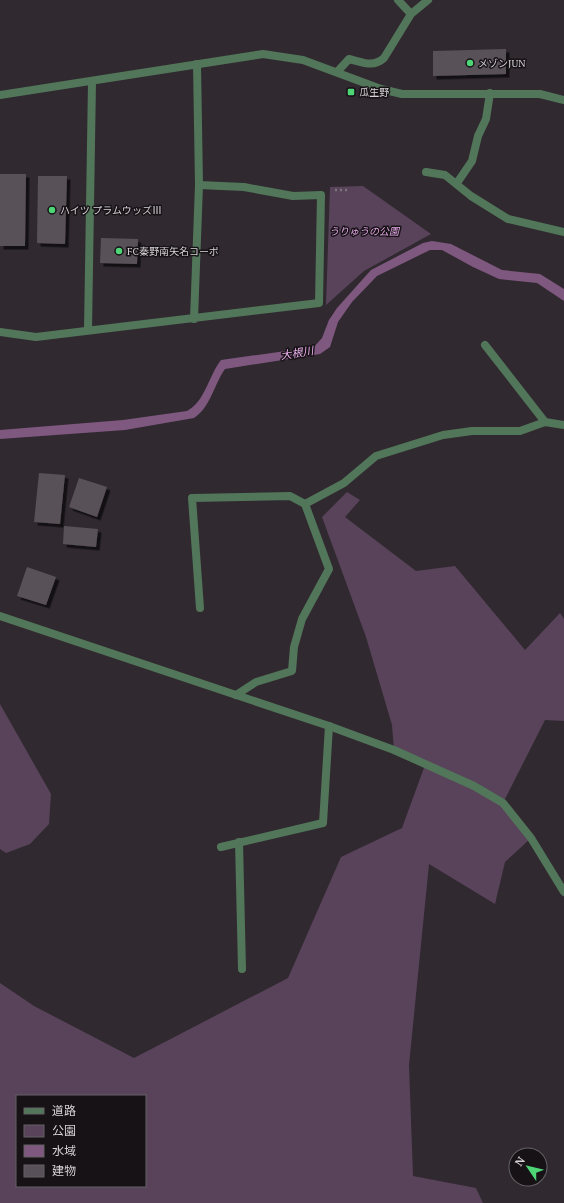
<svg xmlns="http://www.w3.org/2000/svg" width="564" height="1203" viewBox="0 0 564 1203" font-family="'PT Serif','Noto Sans JP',serif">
<defs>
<filter id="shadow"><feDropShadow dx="3.5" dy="3.5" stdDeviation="0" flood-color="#0009"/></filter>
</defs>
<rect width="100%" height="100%" fill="#302930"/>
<path fill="#59435a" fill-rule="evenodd" d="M363 186 431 234 364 271 326 305 330 187Z
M347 492 360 500 345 517 416 571 455 566 525 650 560 613 564 619V721L545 720 503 803 531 838 505 862 495 904 429 864 409 1065 413 1176 476 1188 483 1203H0V983L34 1006 134 1058 288 978 341 857 402 828 425 765 394 750 392 725 366 637 322 517ZM17 1096H145V1186H17Z
M0 704 51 794 49 824 30 844 6 853 0 849Z"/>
<path fill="#7f5880" d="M432 241 451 244 502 270 540 274 564 289V301L537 283 499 279 473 267 442 250H430L377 276 352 302 338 322 330 347 320 354 225 369C214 384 211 407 194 418L125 430 0 439V430L123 420 187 411C205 402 209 375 221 360L314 347 322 338 329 320 337 308 371 270 423 243Z"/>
<path fill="#595159" filter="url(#shadow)" d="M506 49V74L433 76V51Z
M0 174H26L25 246H0Z
M38 176H67L65 244 37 243Z
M101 238 138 239 137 264 100 263Z
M39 473 65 475 60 524 34 522Z
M79 478 107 487 97 517 69 507Z
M64 526 98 529 96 547 63 544Z
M27 567 56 577 46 605 17 596Z"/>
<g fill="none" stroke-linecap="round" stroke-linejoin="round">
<path stroke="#7c767c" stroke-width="2.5" stroke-dasharray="2 3" stroke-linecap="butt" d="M335 190H348"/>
<path stroke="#527659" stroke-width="8" d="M485 345 545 422
M200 608 192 498 290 496 305 504"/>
<path stroke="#527659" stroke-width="8" d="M398 0 411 14
M337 72 349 59C362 62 373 68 384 58L411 14 428 0
M426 172 445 175 471 196 508 219 564 232
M457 183 472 161 478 136 486 119 490 93
M194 319 199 185 197 64
M88 330 92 82
M0 332 36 337 319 303 321 195 293 196 244 187 199 185
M236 695 256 682 292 671 294 647 302 619 329 569 305 504 344 483 376 456 443 435 472 431H520L545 422 564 425
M239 842 242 969
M221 847 323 823 329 726"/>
<path stroke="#527659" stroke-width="8" d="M0 95 263 54 303 60 381 89 402 94H540L564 100
M0 616 329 726 394 750 474 786 503 803 531 838 564 892"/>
</g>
<g fill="#4ed676" stroke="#161216" stroke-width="1.5">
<circle cx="470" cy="63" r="4"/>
<rect x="347" y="88" width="8" height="8" rx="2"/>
<circle cx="52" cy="210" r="4"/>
<circle cx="119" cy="251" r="4"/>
</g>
<g text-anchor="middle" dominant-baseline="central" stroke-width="3" stroke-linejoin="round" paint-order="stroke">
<g font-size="10" fill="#d8d4d8" stroke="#161216" text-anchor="start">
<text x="478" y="63">メゾンJUN</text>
<text x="359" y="92">瓜生野</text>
<text x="60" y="210">ハイツ プラムウッズⅢ</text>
<text x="127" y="251">FC秦野南矢名コーポ</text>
</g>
<g font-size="10" font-style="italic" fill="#e4a7e5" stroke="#161216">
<text x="364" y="231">うりゅうの公園</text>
</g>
<g font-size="11" font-style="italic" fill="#f2b5f4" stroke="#161216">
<text transform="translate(297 353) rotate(-9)">大根川</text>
</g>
</g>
<rect x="16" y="1095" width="130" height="92" fill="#161216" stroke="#646064"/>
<rect x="24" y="1108" width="20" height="6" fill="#527659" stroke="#646064"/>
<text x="52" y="1115" font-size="12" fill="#d8d4d8">道路</text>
<rect x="24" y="1125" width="20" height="12" fill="#59435a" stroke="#646064"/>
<text x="52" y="1135" font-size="12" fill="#d8d4d8">公園</text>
<rect x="24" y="1145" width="20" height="12" fill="#7f5880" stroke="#646064"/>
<text x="52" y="1155" font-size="12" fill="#d8d4d8">水域</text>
<rect x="24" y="1165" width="20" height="12" fill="#595159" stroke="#646064"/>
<text x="52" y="1175" font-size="12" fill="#d8d4d8">建物</text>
<g transform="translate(528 1167) rotate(305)"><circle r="19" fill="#161216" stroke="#646064"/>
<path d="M0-3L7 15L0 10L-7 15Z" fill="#4ed676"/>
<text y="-6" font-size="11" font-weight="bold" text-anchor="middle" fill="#d8d4d8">N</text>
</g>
</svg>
